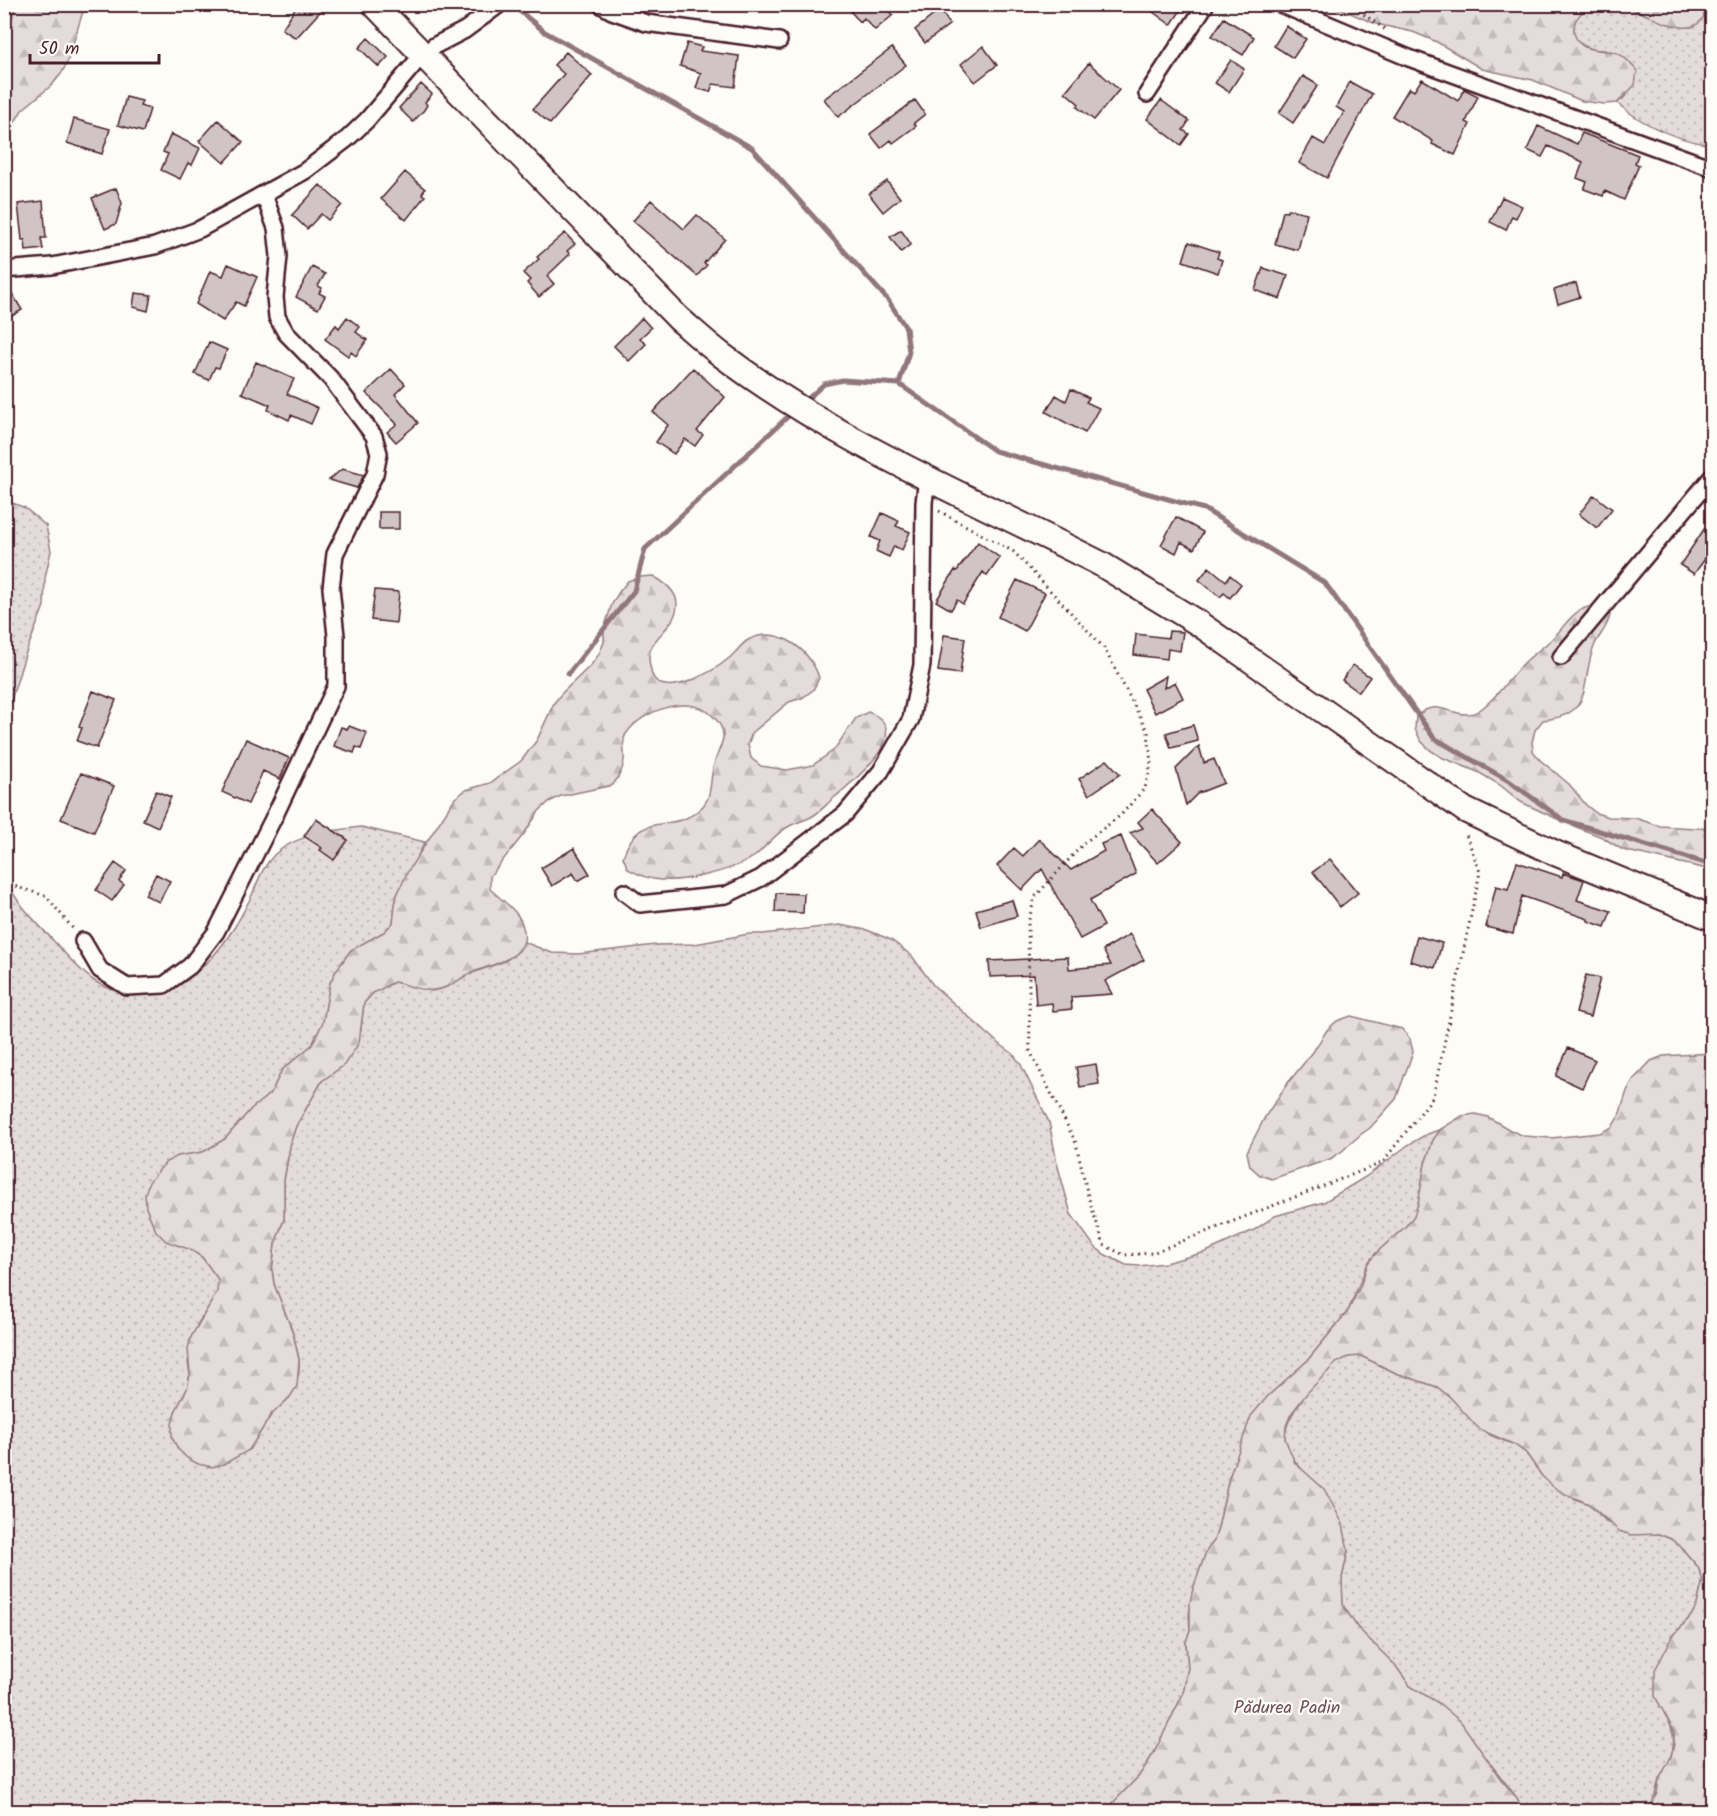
<svg xmlns="http://www.w3.org/2000/svg" width="1717" height="1816" viewBox="0 0 1717 1816" font-family="Kalam,sans-serif">
<defs>
<pattern id="grass-dots" width="8" height="8" patternUnits="userSpaceOnUse" patternTransform="scale(1.5)"><rect width="8" height="8" fill="#e3dcda"/><path d="M2 2h.1M6 6h.1" fill="none" stroke="#c4bcbb" stroke-width="1.8" stroke-linecap="round"/></pattern>
<pattern id="forest-firs" width="22" height="20" patternUnits="userSpaceOnUse" patternTransform="scale(1.5)"><rect width="22" height="20" fill="#e3dcda"/><path d="M5 1l3.5 6h-7zM16 11l3.5 6h-7z" fill="#c4bcbb"/></pattern>
</defs>
<rect width="100%" height="100%" fill="#fdfcf7"/>
<filter id="ink" filterUnits="userSpaceOnUse"><feTurbulence type="fractalNoise" baseFrequency=".0167" numOctaves="2"/><feDisplacementMap in="SourceGraphic" scale="12" xChannelSelector="R" yChannelSelector="G"/><feConvolveMatrix kernelMatrix="1 2 1 2 8 2 1 2 1" color-interpolation-filters="sRGB"/></filter>
<g filter="url(#ink)">
<path fill="url(#grass-dots)" stroke="#967e82" stroke-width="1.5" d="M5 5H16L10 25 5 35Z
M1610 5C1639 6 1660 27 1692 27L1703 6 1701 5H1712V145C1678 140 1644 126 1617 103L1627 95 1605 50C1588 50 1564 41 1576 19 1578 15 1582 11 1586 9 1593 5 1603 6 1610 5Z
M5 500 25 508 46 526 51 551 45 578 44 606 25 655 5 720Z
M361 827 425 842 396 897 393 923 384 932 351 950 336 971 330 983 323 1022 312 1045 282 1070 271 1093 251 1109 225 1139 203 1152 178 1156 191 1250 202 1257 218 1279V1292L197 1325 188 1362 190 1375 187 1389 175 1412 256 1439 271 1415 290 1397 299 1373V1359L293 1333 274 1284 272 1270 275 1244 284 1219V1180L291 1141 296 1126 322 1081 344 1065 361 1029 364 1003 373 993 394 982 432 991 444 988 467 975 505 961 516 953 524 942 552 953 578 954 656 945 695 944 749 934H763L840 925 867 930 891 940 912 956 933 985 997 1042 1012 1053 1020 1063 1049 1122 1057 1163 1071 1214 1094 1246 1104 1254 1126 1265 1139 1266 1165 1263 1206 1252 1254 1230 1275 1216 1324 1202 1367 1176 1408 1145 1425 1135 1441 1129 1433 1140 1425 1164 1418 1204 1414 1216 1405 1227 1376 1253 1368 1263 1348 1311 1307 1361 1268 1396 1243 1440 1229 1478 1218 1528 1214 1541 1206 1552 1193 1589 1189 1615 1190 1630 1186 1642 1188 1668 1183 1694 1154 1753 1139 1776 1105 1811H5L4 876C14 900 33 919 51 938 65 953 79 971 96 982 117 995 149 998 171 989 187 983 203 967 214 955 230 937 240 919 251 897 258 882 262 867 275 854 297 834 333 830 361 827Z
M1361 1356 1396 1373 1437 1387 1450 1397 1490 1435 1515 1445 1526 1453 1542 1476 1575 1499 1589 1504 1608 1523 1645 1534H1659L1671 1539 1680 1546 1698 1567 1703 1580 1697 1605 1691 1616 1673 1636 1668 1647 1655 1696C1667 1718 1680 1733 1670 1759 1668 1766 1662 1773 1659 1780 1655 1791 1655 1802 1648 1811H1523L1517 1798 1476 1745 1430 1698 1410 1686 1395 1665 1365 1637 1349 1617 1343 1605 1342 1591V1578L1348 1551 1305 1473C1296 1463 1285 1450 1285 1436 1285 1414 1326 1364 1347 1357 1351 1356 1357 1356 1361 1356Z"/>
<path fill="url(#forest-firs)" stroke="#967e82" stroke-width="1.5" d="M16 4 85 5 67 63 61 74 52 85 22 110 5 139V35L10 25Z
M1701 4 1704 16C1699 25 1693 28 1682 27 1661 25 1645 12 1626 6 1610 1 1584 4 1576 20 1572 28 1573 34 1578 41 1587 54 1604 48 1617 53 1625 56 1631 64 1637 71L1635 85 1617 103 1604 104 1582 101 1533 80 1482 69 1437 42 1413 32 1376 24 1341 9 1313 5Z
M653 576C675 588 686 603 668 626 663 633 655 639 651 648 648 654 649 663 651 670 651 676 656 682 661 684 679 691 715 670 728 659 735 654 741 644 748 640 778 624 811 650 819 678L813 690 802 698 789 702 752 733 748 745 751 758 761 766 787 770 813 765 834 750 856 718 868 712C917 730 856 779 835 797 827 803 821 812 811 817 803 821 794 823 786 828 774 835 766 847 755 856 733 871 680 884 654 879 645 878 636 873 628 869L623 857C640 806 673 837 702 807 712 797 710 781 713 768 715 758 721 748 723 738 724 727 716 718 708 712 684 696 641 711 626 734 621 741 625 752 624 760 623 771 618 777 613 785L561 796 549 802 539 811 524 834 490 876V889C502 901 519 910 523 927 534 960 487 964 467 975 456 981 448 989 434 990 422 992 407 984 394 982L373 993 364 1003 359 1043 344 1065 322 1081 296 1126 291 1141 284 1180V1219L275 1244 272 1270 274 1284 293 1333 299 1360 297 1386 290 1397 271 1415 249 1450 224 1464 212 1467 198 1464 187 1458 178 1449 172 1437V1424L175 1412 187 1389 190 1375 188 1349 191 1337 217 1292 218 1279 202 1257 191 1250 166 1241 156 1231 146 1208 145 1194 149 1182 166 1162 178 1156 203 1152 225 1139 251 1109 271 1093 282 1070 312 1045 323 1022 330 983 336 971 351 950 384 932 393 923 396 897 408 871 448 809 455 798 466 790 490 783 521 761 537 740 554 703 562 693 591 665 599 654 604 642V629L612 604 619 592 628 581 640 577Z
M1597 605 1605 608 1610 615C1608 627 1600 634 1595 644 1579 681 1597 715 1543 720L1535 730 1532 742 1533 751 1540 760 1569 784 1586 805 1596 813 1609 817 1635 818 1660 826 1712 829V870L1623 850 1602 837 1566 823 1521 802 1500 785 1478 772 1441 757 1430 750 1421 741 1415 729 1416 716C1420 714 1424 710 1428 709 1446 703 1462 723 1481 709 1499 696 1510 676 1526 661 1535 653 1545 646 1554 637 1569 621 1574 608 1597 605Z
M1351 1016 1402 1029 1410 1039 1413 1052 1396 1099 1370 1128 1360 1135 1341 1152 1330 1159 1272 1179 1260 1175 1250 1166 1247 1152 1265 1117 1287 1084 1313 1052 1327 1030 1337 1021Z
M1712 1053V1811H1648L1657 1793 1659 1780 1671 1757 1674 1744V1731L1655 1696V1670L1673 1636 1691 1616 1697 1605 1703 1580 1698 1567 1680 1546 1671 1539 1659 1534 1631 1535 1619 1531 1589 1504 1563 1493 1552 1486 1542 1476 1526 1453 1515 1445 1479 1429 1450 1397 1437 1387 1396 1373 1361 1356 1348 1357 1336 1363 1308 1392 1291 1414 1286 1426 1285 1439 1295 1463 1324 1489 1343 1524 1348 1551 1342 1578 1343 1605 1357 1627 1395 1665 1410 1686 1440 1704 1461 1722 1500 1778 1517 1798 1523 1811H1105L1139 1776 1154 1753 1183 1694 1188 1668 1186 1642 1190 1630V1602L1193 1589 1206 1552 1214 1541 1218 1528 1229 1478 1251 1416 1268 1396 1307 1361 1340 1321 1348 1311 1360 1287 1368 1263 1376 1253 1405 1227 1414 1216 1418 1204 1425 1164 1433 1140 1441 1129 1462 1116 1475 1114 1488 1117 1512 1131 1524 1136 1551 1138 1600 1133 1612 1127 1619 1116 1627 1091 1633 1080 1651 1061 1663 1056Z"/>
<g fill="none" stroke-linecap="round" stroke-linejoin="round">
<path stroke="#91777b" stroke-width="5" d="M511 4 545 32 752 148 888 300 906 328 909 352 899 384
M803 403 824 384 843 380 899 384 995 451 1204 509 1325 583 1434 738 1509 781 1563 820 1712 865
M568 674 634 591 645 549 794 411"/>
</g>
<path fill="#d0c5c4" stroke="#4a1f2b" stroke-width="1.5" d="M298 4H327L296 38 282 29Z
M853 4H884L893 15 875 30 864 18 860 22 851 12 855 8Z
M1142 4H1185L1171 25Z
M940 10 950 24 925 43 915 30Z
M1224 18 1254 37 1243 55 1212 36Z
M1286 26 1306 39 1293 58 1274 46Z
M368 38 388 57 379 67 359 48Z
M687 43 702 47 700 51 739 56 735 87 713 84 710 92 696 88 701 73 680 66Z
M983 46 997 65 975 82 961 64Z
M892 48 906 65 838 117 824 99Z
M566 52 592 75 550 124 533 109 564 74 554 65Z
M1231 60 1244 69 1229 92 1215 83Z
M1089 63 1119 90 1094 120 1077 107 1079 104 1065 92Z
M1303 76 1318 85 1293 123 1279 113Z
M1422 79 1458 101 1464 89 1478 96 1466 122 1470 124 1455 155 1432 144 1433 141 1392 116 1409 88 1414 91Z
M1350 82 1372 94 1327 178 1299 163 1313 138 1325 145 1344 112 1336 107Z
M421 84 432 94 425 102 427 105 424 110 413 122 399 108Z
M126 97 142 101 140 106 150 109 143 132 118 125Z
M915 100 925 114 914 123 916 126 893 143 891 140 881 148 870 134Z
M1161 100 1189 121 1183 130 1189 134 1181 145 1147 119Z
M74 119 110 129 102 154 67 143Z
M218 120 243 142 224 163 199 141Z
M1538 126 1577 144 1582 133 1638 155 1635 163 1639 165 1624 200 1605 191 1603 196 1584 189 1587 182 1577 178 1583 162 1548 146 1542 157 1527 150Z
M171 134 200 148 192 165 188 163 180 179 161 170 168 154 163 152Z
M405 172 425 189 422 194 425 196 406 220 381 199Z
M887 181 900 198 883 212 869 194Z
M320 185 342 205 328 220 321 214 307 229 292 215Z
M116 188 122 203 116 224 105 229 92 198Z
M1502 197 1522 206 1516 218 1512 216 1506 230 1490 222Z
M651 200 684 229 697 215 725 239 704 263 707 265 697 276 633 221Z
M43 201 46 238H41L43 249 26 251 25 240H22L18 204Z
M1288 209 1307 213 1298 250 1275 244 1283 211 1287 212Z
M901 230 911 244 901 252 890 237Z
M565 233 575 244 567 251 570 254 547 276 554 284 539 297 527 283 530 280 523 273 539 259 537 257Z
M1189 242 1219 252 1217 258 1222 260 1218 273 1183 261Z
M228 264 257 277 244 306 236 302 223 321 196 304 210 271 223 276Z
M312 267 325 274 318 286 322 288 319 293 325 296 318 309 296 297Z
M1263 268 1288 276 1280 299 1255 290Z
M4 280 22 310 10 317 4 307Z
M1576 283 1580 297 1558 304 1554 290Z
M135 293 151 295 148 311 133 307Z
M347 317 360 327 356 332 367 340 356 356 351 352 348 356 325 339 336 325 339 328Z
M642 318 651 328 640 338 646 344 629 361 614 346Z
M209 342 227 350 219 368 215 367 209 380 195 374Z
M256 362 294 379 287 394 318 408 311 424 291 415 289 420 268 410 270 405 242 393Z
M693 368 725 397 697 431 703 435 695 446 685 439 674 454 656 442 668 425 653 412Z
M391 369 405 384 395 394 418 423 396 442 387 432 397 424 366 393Z
M1071 389 1089 398 1086 402 1099 408 1085 433 1046 412 1056 395 1066 401Z
M342 469 364 475 357 488 329 480Z
M1594 495 1612 509 1597 528 1579 514Z
M379 512H399V529H379Z
M882 513 899 521 896 526 910 532 902 550 894 546 889 557 876 551 880 541 871 537Z
M1713 516V548L1694 574 1680 565Z
M1176 517 1203 532 1194 549 1181 542 1176 553 1161 545Z
M978 542 1000 558 987 576 983 572 963 604 957 600 951 610 936 601 955 570 957 571Z
M1209 567 1226 581 1230 575 1241 584 1230 598 1224 593 1220 597 1199 580Z
M1017 580 1045 593 1025 631 998 617Z
M375 590 399 592 396 623 371 620Z
M1169 631 1183 632 1180 651 1168 649 1167 659 1134 655 1136 634 1168 638Z
M944 635 965 638 960 674 938 671Z
M1353 665 1370 677 1359 692 1342 680Z
M1166 676 1164 688 1175 682 1183 698 1155 713 1143 689Z
M93 691 116 700 97 748 77 741 82 728 79 727Z
M1193 725 1198 741 1171 748 1166 733Z
M349 726 367 733 361 749 356 747 354 753 334 746 341 727 347 729Z
M246 739 289 758 280 779 263 771 248 804 222 792Z
M1199 746 1204 763 1214 759 1224 783 1201 792 1200 791 1186 805 1176 769Z
M1107 760 1120 774 1089 795 1079 779Z
M81 773 114 786 94 832 61 819Z
M156 791 171 797 158 827 143 820Z
M1152 809 1182 842 1158 863 1130 833 1143 828 1138 822Z
M316 819 348 840 334 860 320 850 322 848 304 836Z
M1121 836 1136 874 1090 900 1104 926 1080 939 1042 869 1022 890 997 866 1014 848 1023 856 1039 839 1071 870 1104 851 1101 844Z
M574 848 590 874 578 881 573 873 552 886 541 868Z
M1330 859 1358 893 1340 907 1313 872Z
M1517 862 1562 877 1563 873 1584 880 1577 900 1611 911 1605 927 1588 921V919L1522 896 1513 934 1486 927 1496 886 1508 889Z
M115 863 126 871 119 881 124 885 112 901 96 890Z
M156 874 170 881 159 902 145 895Z
M776 893 804 894 803 913 775 912Z
M1012 900 1017 916 981 927 976 910Z
M1130 934 1144 960 1105 981 1112 994 1071 997 1072 1009 1053 1011 1052 1003 1036 1005 1034 975 990 977 989 961 1068 957 1069 969 1111 965 1103 950Z
M1417 936 1442 943 1435 968 1410 961Z
M1586 975 1600 978 1590 1017 1576 1013Z
M1568 1048 1595 1060 1582 1088 1556 1076Z
M1096 1064 1099 1084 1080 1087 1076 1067Z"/>
<g fill="none" stroke-linecap="round" stroke-linejoin="round">
<defs>
<path id="minor" d="M600 4 612 11 646 23 779 41
M1280 4 1409 58 1712 168
M434 46 465 30 500 4
M1147 94 1206 4
M4 270 52 266 155 246 200 229 305 171 347 139 367 120 422 55
M1561 657 1712 477
M624 892 640 904 726 895 761 878 845 814 881 771 911 719 922 665 924 503 927 477
M83 941 100 970 127 987 164 985 190 966 216 932 277 811 336 686V636L331 588 335 554 375 474 379 453 374 436 331 379 286 333 277 317 275 297 279 256 276 228 264 195"/>
<path id="primary" d="M374 4 678 318C692 330 707 344 723 356 838 443 974 499 1101 564L1198 623 1465 810 1555 853 1712 918"/>
</defs>
<use href="#minor" stroke="#4a1f2b" stroke-width="20"/>
<use href="#primary" stroke="#4a1f2b" stroke-width="28"/>
<path stroke="#4a1f2b" stroke-width="3" stroke-dasharray="1.5 4.5" stroke-linecap="butt" d="M1349 4 1386 30
M939 511 1014 552 1104 648 1148 732 1151 764 1145 788 1121 815 1084 843 1035 897 1028 923 1030 1051 1076 1143 1088 1196 1104 1245 1124 1255 1152 1253 1382 1163 1433 1097 1480 872 1465 832
M4 883 46 896 74 930"/>
<use href="#minor" stroke="#fdfcf7" stroke-width="15"/>
<use href="#primary" stroke="#fdfcf7" stroke-width="24"/>
</g>
</g>
<g text-anchor="middle" dominant-baseline="central" stroke-width="4.5" stroke-linejoin="round" paint-order="stroke">
<g font-size="18" fill="#704e57" stroke="#fdfcf7">
<text x="1287" y="1708">Pădurea Padin</text>
</g>
</g>
<rect width="1717" height="1816" fill="none" stroke="#fdfcf7" stroke-width="24"/>
<rect x="12" y="12" width="1693" height="1792" fill="none" stroke="#4a1f2b" stroke-width="2" filter="url(#ink)"/>
<path d="M30 54v9h129v-9" fill="none" stroke="#4a1f2b" stroke-width="3"/>
<text x="39" y="54" font-size="18" fill="#4a1f2b" stroke="#fdfcf7" stroke-width="4.5" paint-order="stroke">50 m</text>
</svg>
